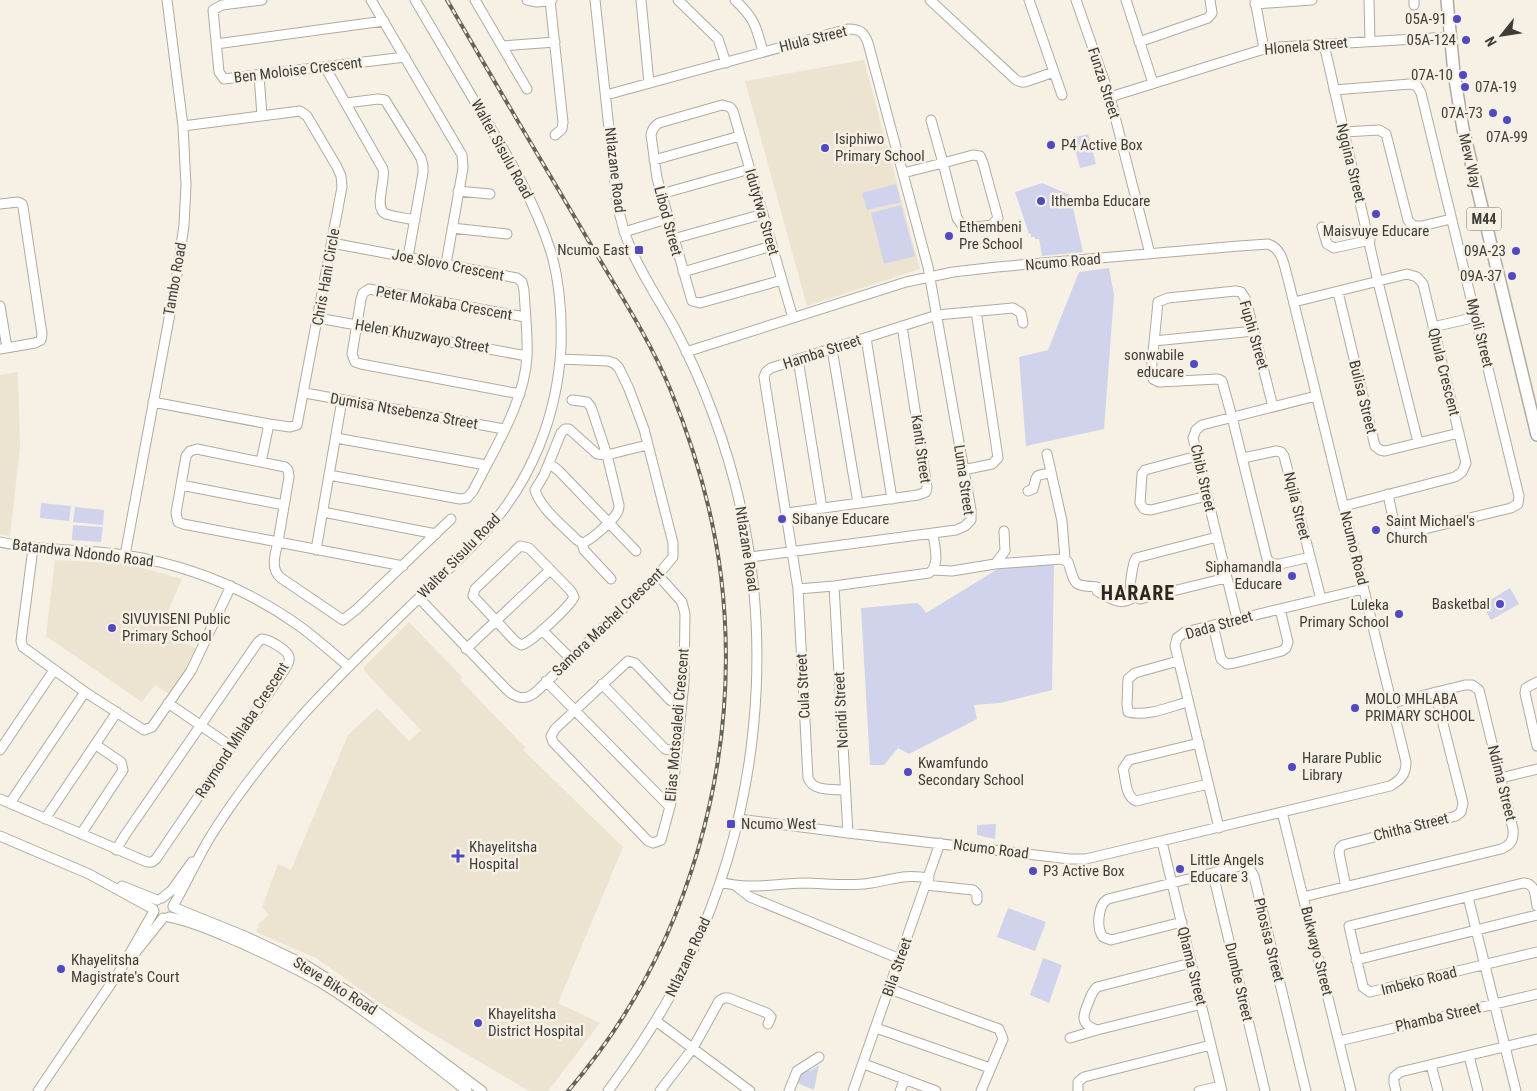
<svg xmlns="http://www.w3.org/2000/svg" width="1537" height="1091" viewBox="0 0 1537 1091" font-family="'Roboto Condensed',sans-serif">
<rect width="100%" height="100%" fill="#f6f1e4"/>
<path fill="#ece4d0" d="M864 60 920 269 807 306 745 81Z
M18 372 20 448 10 536 0 534V375Z
M55 560 128 564 182 579 168 611 182 621 173 636 197 649 171 695 155 685 142 702 46 636Z
M409 622 462 677 460 680 525 747 523 750 623 847 558 1003 600 1023 548 1091H529L380 1003 316 958 256 932 259 926 257 925 269 915 262 907 278 864 291 870 348 735 377 708 409 741 421 730 365 672 364 667Z"/>
<path fill="#d0d3eb" d="M1088 134 1096 164 1080 168 1072 138Z
M1042 183 1070 195 1083 252 1042 256 1039 239H1035V237H1031V234H1029L1015 192Z
M896 184 901 202 867 210 862 193Z
M901 205 915 256 884 264 871 213Z
M1109 268 1114 295 1104 429 1026 446 1019 357 1048 350 1079 272Z
M41 503 71 506 69 521 40 518Z
M75 507 104 510 103 525 73 522Z
M73 525 103 527 101 542 72 540Z
M1054 563 1052 690 1000 703 974 705 977 719 909 754 898 748 884 765H870L861 608 917 603 922 607 926 613 1001 567Z
M1510 588 1519 604 1491 620 1482 605Z
M996 824 995 839 977 835V825Z
M1008 908 1046 922 1035 951 997 937Z
M1043 958 1062 965 1049 1003 1030 995Z
M819 1065 814 1090 795 1082 804 1068 810 1071Z"/>
<g fill="none" stroke-linecap="round" stroke-linejoin="round">
<defs>
<path id="minor" d="M262 0 222 5 213 10 219 72 224 79 405 57
M371 0 462 155 463 168 446 264
M475 0 527 89
M527 0 537 2 552 0
M550 0 563 122 562 129 555 135
M595 0 617 202C620 217 624 233 630 247 642 275 659 300 674 327 689 355 702 384 713 414 779 590 770 787 690 957 668 1005 639 1049 608 1091
M641 0 649 83
M678 0 718 39 726 63
M735 0C755 19 756 26 763 52
M930 0 1016 80 1021 82H1025L1054 72
M1029 0 1062 95
M1076 0 1110 97 1150 254
M1126 0 1153 83
M1255 0 1264 49
M1369 0 1370 41
M1414 0V5
M1255 4 1312 0
M1139 42 1208 18 1212 13 1210 0
M216 44 384 21
M1324 44 1378 282 1418 442
M502 46 555 42
M325 67 383 169C386 181 373 209 386 214 395 217 405 218 415 220
M259 75 262 116
M1334 90 1410 84 1417 86 1421 93 1519 496 1518 504 1511 508 1404 534 1395 528 1388 494
M606 95 848 29C860 29 864 32 868 43L928 267 971 510V520L965 526 956 530 750 557
M1110 97 1264 49 1279 47 1449 37
M346 103 378 99 385 100 421 158 423 166V173L408 257
M1344 132 1379 130 1386 134 1408 220 1413 226H1422L1451 219
M973 155 980 156 983 163 998 218 992 225 969 228 962 225 957 218 943 163Z
M654 160 740 136
M903 173 943 163 931 120
M458 191 490 194
M661 194 750 169
M0 204 18 202 22 204 23 207 42 334 41 340 35 343 0 349
M1322 227 1327 244 1334 248 1370 240
M452 228 507 234
M624 232 667 219
M673 239 763 214
M683 272 772 246
M782 280 700 303 692 301 657 178 651 135C652 129 654 126 659 123L722 105 730 107 733 111C753 180 773 249 793 318
M1338 292 1375 446 1380 450 1385 451 1459 433
M1294 302 1407 274 1417 277 1423 284 1466 463 1462 472 1455 477 1344 506
M0 306 7 348
M318 318 527 356
M1433 327 1476 317
M866 338 892 499
M1154 341 1254 331
M832 349 858 503
M686 352 906 282 953 272 997 267 1239 246 1268 244C1283 249 1284 266 1288 279L1406 762C1406 774 1401 780 1390 786L1086 859H1070L848 833 739 819
M798 359 822 508
M305 393 504 429
M520 394 361 364 355 362 352 354 361 299 363 293 369 289 525 317
M572 400 587 402 591 407 607 455 619 505C619 507 619 510 617 513 612 521 591 541 582 543
M153 402 269 424 290 427 297 425 342 187 341 176 337 167 307 116 300 111 183 126
M1273 407 1246 300 1241 292 1235 291 1168 298 1158 302 1151 373 1153 379 1159 382 1218 379 1222 381 1232 417 1267 559 1272 564H1280L1310 557
M336 438 486 465
M197 449 285 467 288 470 289 477 278 542 183 524 178 522 176 513 186 456 190 451Z
M1047 454 1062 521 1065 559
M1197 456 1145 470 1142 474 1140 503 1144 509 1151 510 1207 496
M1243 458 1276 451 1281 452 1284 456 1321 599
M261 462 269 424
M549 463 559 471 636 551
M963 470 992 464 998 458 976 311
M329 475 460 499 467 498 473 491C493 451 525 402 527 356 528 334 525 312 524 290L522 282 517 278 332 243
M181 485 284 505
M1028 491 1033 489C1038 474 1033 476 1050 473
M323 512 436 534
M787 513 918 495 926 492 927 487 902 326
M1217 537 1136 558C1133 563 1129 585 1131 591 1132 596 1137 598 1140 599L1226 578
M0 542C41 551 84 549 125 555 187 565 247 589 298 625 315 637 331 652 348 666
M520 546 529 548 571 591 574 597C570 606 531 643 521 645L515 641 473 596 475 589Z
M33 548 21 641 23 647 85 692 144 730 152 727 191 671 231 586
M316 550 342 400
M125 555 176 281 184 225 186 185 183 126 167 0
M995 564 1005 551 1004 531
M403 566 278 542C275 555 270 569 281 578L343 620 357 609 451 519
M933 570 952 571 995 564 1061 559 1068 562C1076 586 1072 585 1097 587
M658 575 682 602 685 614 684 683 672 799 661 840 653 843 648 841 553 742 551 736 555 729 628 661 635 663 670 700 675 703 681 704
M611 579 584 550 582 543 577 540C564 527 540 508 535 490L544 475 561 433 565 429H569L597 454 607 455 647 445
M834 586 848 833
M798 589 834 586 929 573C941 565 934 545 933 533
M1097 591C1110 598 1121 607 1134 597
M419 598 507 690C517 699 526 701 537 691L658 575 673 557V543L644 429 629 389 619 368 614 363 608 361 560 359
M1237 619 1193 438 1196 430 1202 425 1316 396
M1213 625 1221 659 1227 664 1235 663 1282 651 1286 648 1288 642 1280 609
M542 630 570 658
M466 649 550 570
M1178 661 1135 673 1128 679 1127 704 1128 712C1147 717 1169 707 1187 702
M546 681 670 807
M1537 682 1526 688 1525 693 1537 746
M602 684 665 749 676 751
M168 703 232 747
M1199 743 1129 760 1123 769C1126 779 1125 796 1136 801L1208 784
M0 750 54 670
M1501 778 1537 769
M845 790C833 789 813 792 808 778L798 589 764 377 766 372 771 368 937 315 1013 308 1021 313 1023 323
M0 799 147 862H152L156 859 285 669C287 666 290 661 289 657 288 650 268 639 262 639L258 642 125 835 116 850
M10 803 85 692
M1282 812 1351 1091
M45 819 117 712
M1219 828 1175 646 1177 638 1185 632 1363 589
M81 834 123 770 121 762 96 745
M0 836 89 874 153 909
M1162 842 1222 1091
M1213 874 1265 1091
M721 882C747 890 774 884 802 883 825 883 848 887 871 883 896 879 903 874 929 878
M926 885 973 890 977 894V900
M122 886 157 900
M736 886 750 897 900 959
M1346 887 1339 853 1340 848 1343 845 1456 816 1461 812 1463 803 1435 692
M1303 897 1501 849C1511 845 1514 840 1513 829L1479 690 1472 685H1465L1392 703
M1468 897 1516 1091
M162 898 172 890 192 862
M173 906C186 884 196 861 209 839 234 798 269 754 300 718 340 673 383 633 426 591 446 571 468 552 487 530 532 479 557 416 561 348 562 316 560 283 551 252 535 202 508 156 481 112 459 75 437 37 415 0
M1537 906C1535 896 1536 883 1523 883L1349 926 1363 987 1370 992 1537 952
M173 907 247 937 304 964 357 997 482 1091
M169 917C194 922 217 933 241 943 269 956 296 968 323 984 373 1015 420 1055 467 1091
M1182 922 1111 940 1103 937C1096 928 1098 904 1108 899L1240 866H1248L1254 876 1306 1091
M135 953 163 918
M1356 960 1537 915
M1191 963 1097 987C1093 991 1091 995 1089 1001 1083 1015 1079 1024 1097 1030L1202 1004
M890 989 999 1029 1003 1039 981 1091
M656 1021 750 1091
M876 1028 990 1068
M1070 1038 1097 1030
M1339 1041 1537 994
M1469 1056 1478 1091
M864 1064 936 1091
M1431 1065 1438 1091
M38 1091 121 969 154 911
M660 1091 693 1048 719 1001 724 998H729L767 1013 771 1017 768 1024
M789 1091 797 1071 819 1057
M853 1091 940 843
M900 1091 905 1079
M1078 1091V1082L1084 1077 1211 1045
M1199 1091 1221 1086
M1396 1091 1394 1083V1077L1400 1072 1537 1039"/>
<path id="major" d="M1447 0 1454 73 1463 129 1537 435"/>
</defs>
<use href="#minor" stroke="#b0ab9f" stroke-width="11"/>
<use href="#major" stroke="#b0ab9f" stroke-width="14"/>
<use href="#minor" stroke="#fff" stroke-width="9"/>
<use href="#major" stroke="#fff" stroke-width="11"/>
<defs>
<path id="rail" d="M447 0C492 78 538 155 584 233 614 285 648 335 671 391 695 450 713 512 721 576 743 758 689 951 568 1091"/>
</defs>
<use href="#rail" stroke="#64625b" stroke-width="4"/>
<use href="#rail" stroke="#f6f1e4" stroke-width="2" stroke-dasharray="5.5" stroke-linecap="butt"/>
</g>
<g fill="#5149c0" stroke="#f6f1e4" stroke-width="2">
<circle cx="1457" cy="19" r="5"/>
<circle cx="1466" cy="40" r="5"/>
<circle cx="1463" cy="75" r="5"/>
<circle cx="1465" cy="87" r="5"/>
<circle cx="1493" cy="113" r="5"/>
<circle cx="1507" cy="120" r="5"/>
<circle cx="1051" cy="145" r="5"/>
<circle cx="825" cy="148" r="5"/>
<circle cx="1041" cy="201" r="5"/>
<circle cx="1376" cy="214" r="5"/>
<circle cx="949" cy="236" r="5"/>
<rect x="634" y="245" width="10" height="10" rx="2.5"/>
<circle cx="1516" cy="251" r="5"/>
<circle cx="1512" cy="276" r="5"/>
<circle cx="1194" cy="364" r="5"/>
<circle cx="782" cy="519" r="5"/>
<circle cx="1376" cy="530" r="5"/>
<circle cx="1292" cy="576" r="5"/>
<circle cx="1500" cy="604" r="5"/>
<circle cx="1399" cy="614" r="5"/>
<circle cx="112" cy="628" r="5"/>
<circle cx="1355" cy="708" r="5"/>
<circle cx="1292" cy="767" r="5"/>
<circle cx="908" cy="772" r="5"/>
<rect x="726" y="819" width="10" height="10" rx="2.5"/>
<path d="M455.5 848.5h5v5h5v5h-5v5h-5v-5h-5v-5h5z"/>
<circle cx="1180" cy="869" r="5"/>
<circle cx="1033" cy="871" r="5"/>
<circle cx="61" cy="969" r="5"/>
<circle cx="478" cy="1023" r="5"/>
</g>
<g text-anchor="middle" dominant-baseline="central" stroke-width="5" stroke-linejoin="round" paint-order="stroke">
<rect fill="#f6f1e4" stroke="#75736c" stroke-width="1" x="1466.5" y="207.5" width="35" height="23" rx="4"/>
<g font-size="14" font-weight="bold" fill="#3e3d38">
<text x="1484" y="219">M44</text>
</g>
<g font-size="15" fill="#3e3d38" stroke="#f6f1e4" text-anchor="start">
<text x="1447" y="19" text-anchor="end">05A-91</text>
<text x="1456" y="40" text-anchor="end">05A-124</text>
<text x="1453" y="75" text-anchor="end">07A-10</text>
<text x="1475" y="87">07A-19</text>
<text x="1483" y="113" text-anchor="end">07A-73</text>
<text x="1507" y="137" text-anchor="middle">07A-99</text>
<text x="835" y="139">Isiphiwo<tspan x="835" dy="17">Primary School</tspan></text>
<text x="1061" y="145">P4 Active Box</text>
<text x="1051" y="201">Ithemba Educare</text>
<text x="959" y="227">Ethembeni<tspan x="959" dy="17">Pre School</tspan></text>
<text x="1376" y="231" text-anchor="middle">Maisvuye Educare</text>
<text x="629" y="250" text-anchor="end">Ncumo East</text>
<text x="1506" y="251" text-anchor="end">09A-23</text>
<text x="1502" y="276" text-anchor="end">09A-37</text>
<text x="1184" y="355" text-anchor="end">sonwabile<tspan x="1184" dy="17">educare</tspan></text>
<text x="792" y="519">Sibanye Educare</text>
<text x="1386" y="521">Saint Michael's<tspan x="1386" dy="17">Church</tspan></text>
<text x="1282" y="567" text-anchor="end">Siphamandla<tspan x="1282" dy="17">Educare</tspan></text>
<text x="1490" y="604" text-anchor="end">Basketbal</text>
<text x="1389" y="605" text-anchor="end">Luleka<tspan x="1389" dy="17">Primary School</tspan></text>
<text x="122" y="619">SIVUYISENI Public<tspan x="122" dy="17">Primary School</tspan></text>
<text x="1365" y="699">MOLO MHLABA<tspan x="1365" dy="17">PRIMARY SCHOOL</tspan></text>
<text x="1302" y="758">Harare Public<tspan x="1302" dy="17">Library</tspan></text>
<text x="918" y="763">Kwamfundo<tspan x="918" dy="17">Secondary School</tspan></text>
<text x="741" y="824">Ncumo West</text>
<text x="469" y="847">Khayelitsha<tspan x="469" dy="17">Hospital</tspan></text>
<text x="1190" y="860">Little Angels<tspan x="1190" dy="17">Educare 3</tspan></text>
<text x="1043" y="871">P3 Active Box</text>
<text x="71" y="960">Khayelitsha<tspan x="71" dy="17">Magistrate's Court</tspan></text>
<text x="488" y="1014">Khayelitsha<tspan x="488" dy="17">District Hospital</tspan></text>
</g>
<g font-size="15" fill="#3e3d38" stroke="#f6f1e4">
<text transform="translate(813 39) rotate(-14)">Hlula Street</text>
<text transform="translate(1306 46) rotate(-5)">Hlonela Street</text>
<text transform="translate(298 70) rotate(-7)">Ben Moloise Crescent</text>
<text transform="translate(1104 83) rotate(72)">Funza Street</text>
<text transform="translate(502 149) rotate(61)">Walter Sisulu Road</text>
<text transform="translate(1470 161) rotate(77)">Mew Way</text>
<text transform="translate(1351 163) rotate(76)">Ngqina Street</text>
<text transform="translate(615 170) rotate(83)">Ntlazane Road</text>
<text transform="translate(762 212) rotate(74)">Idutytwa Street</text>
<text transform="translate(668 221) rotate(75)">Libod Street</text>
<text transform="translate(1063 262) rotate(-5)">Ncumo Road</text>
<text transform="translate(448 265) rotate(11)">Joe Slovo Crescent</text>
<text transform="translate(326 277) rotate(-80)">Chris Hani Circle</text>
<text transform="translate(175 279) rotate(-80)">Tambo Road</text>
<text transform="translate(444 303) rotate(10)">Peter Mokaba Crescent</text>
<text transform="translate(1480 333) rotate(76)">Myoli Street</text>
<text transform="translate(1254 335) rotate(74)">Fuphi Street</text>
<text transform="translate(422 336) rotate(10)">Helen Khuzwayo Street</text>
<text transform="translate(822 352) rotate(-18)">Hamba Street</text>
<text transform="translate(1444 372) rotate(76)">Qhula Crescent</text>
<text transform="translate(1363 397) rotate(76)">Bulisa Street</text>
<text transform="translate(404 411) rotate(10)">Dumisa Ntsebenza Street</text>
<text transform="translate(921 449) rotate(82)">Kanti Street</text>
<text transform="translate(1203 478) rotate(77)">Chibi Street</text>
<text transform="translate(964 480) rotate(82)">Luma Street</text>
<text transform="translate(1297 506) rotate(76)">Nqila Street</text>
<text transform="translate(1354 548) rotate(76)">Ncumo Road</text>
<text transform="translate(747 549) rotate(81)">Ntlazane Road</text>
<text transform="translate(83 553) rotate(7)">Batandwa Ndondo Road</text>
<text transform="translate(459 556) rotate(-46)">Walter Sisulu Road</text>
<text transform="translate(608 622) rotate(-44)">Samora Machel Crescent</text>
<text transform="translate(1219 625) rotate(-16)">Dada Street</text>
<text transform="translate(803 686) rotate(-93)">Cula Street</text>
<text transform="translate(841 710) rotate(-93)">Ncindi Street</text>
<text transform="translate(677 725) rotate(-85)">Elias Motsoaledi Crescent</text>
<text transform="translate(242 730) rotate(-57)">Raymond Mhlaba Crescent</text>
<text transform="translate(1502 783) rotate(76)">Ndima Street</text>
<text transform="translate(1411 827) rotate(-14)">Chitha Street</text>
<text transform="translate(991 849) rotate(7)">Ncumo Road</text>
<text transform="translate(1269 940) rotate(76)">Phosisa Street</text>
<text transform="translate(1317 951) rotate(76)">Bukwayo Street</text>
<text transform="translate(688 957) rotate(-65)">Ntlazane Road</text>
<text transform="translate(1192 966) rotate(76)">Qhama Street</text>
<text transform="translate(897 967) rotate(-71)">Bila Street</text>
<text transform="translate(1419 981) rotate(-14)">Imbeko Road</text>
<text transform="translate(1239 982) rotate(77)">Dumbe Street</text>
<text transform="translate(335 986) rotate(32)">Steve Biko Road</text>
<text transform="translate(1438 1017) rotate(-13)">Phamba Street</text>
</g>
<g font-size="20" font-weight="bold" letter-spacing="1" fill="#2d291f" stroke="#f6f1e4">
<text x="1138" y="593">HARARE</text>
</g>
</g>
<g transform="translate(1502 35) rotate(240)" stroke="#f6f1e4" stroke-width="4" paint-order="stroke">
<path d="M0-4L9 19L0 12L-9 19Z" fill="#3e3d38"/>
<text y="-8" font-size="14" font-weight="bold" text-anchor="middle" fill="#3e3d38">N</text>
</g>
</svg>
